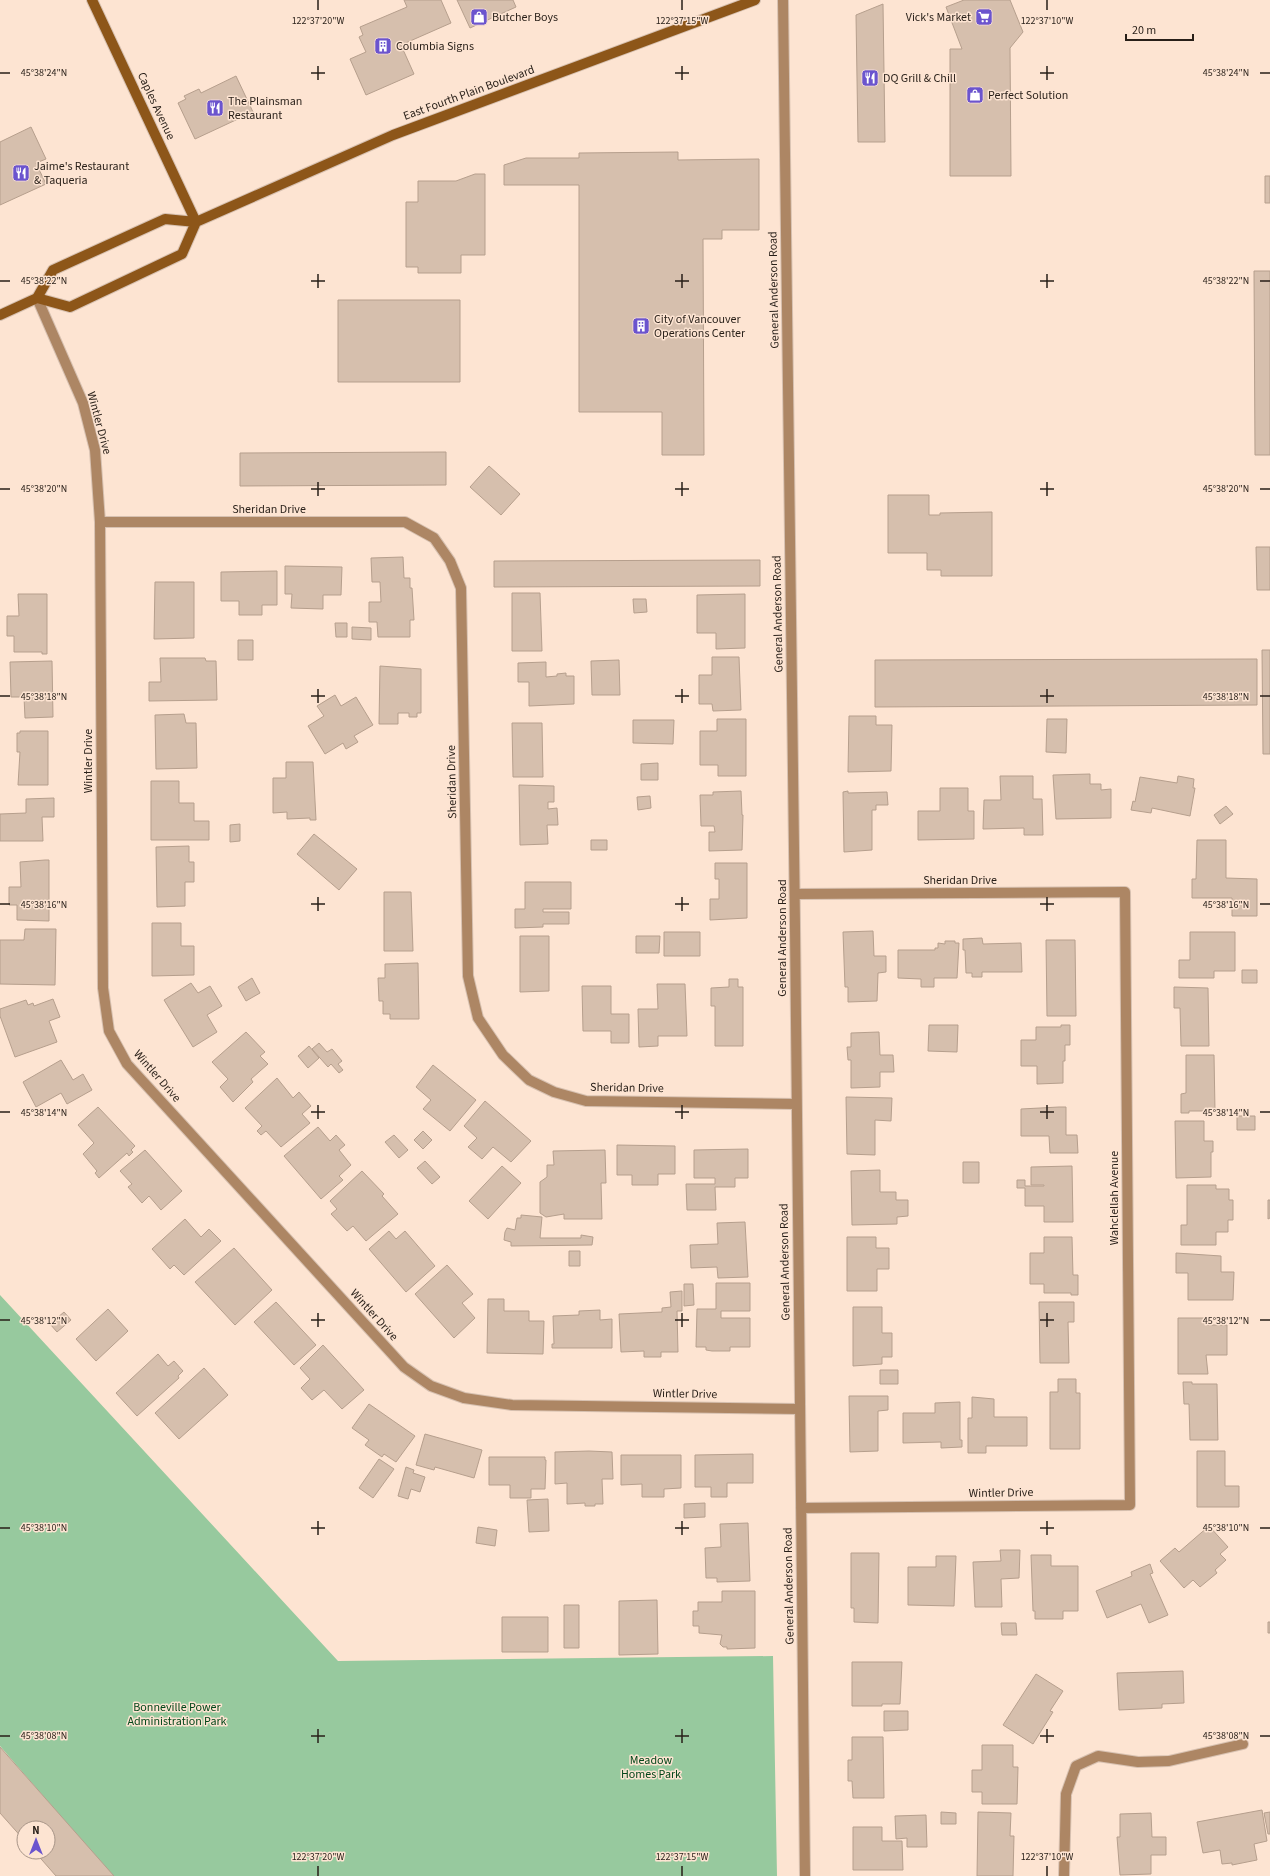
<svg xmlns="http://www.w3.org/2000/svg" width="1270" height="1876" viewBox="0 0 1270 1876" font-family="'Source Sans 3',sans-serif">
<rect width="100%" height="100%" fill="#fde4d2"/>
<path fill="#97c99e" d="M0 1295 338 1661 773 1656 777 1876H112L0 1746Z"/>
<path fill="#d6bfad" stroke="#b69f8d" d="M404 0H441L451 23 401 45 414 74 366 95 350 59 366 52 359 37 363 35 360 27 407 7Z
M457 0H513L516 7 470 28Z
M964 0H1010L1023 32 1010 48 1011 176H950V49H962L946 7Z
M883 4 885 142H858L856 15Z
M236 76 253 112 195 139 178 103 186 99 184 96 199 89 201 93Z
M31 127 46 159 36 163 46 184 0 205V142Z
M678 152V160L759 159V230H722V239H703L704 455H662V412H579V185H504V165L526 158H579V153Z
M475 174H485V255H461V273H418V267H406V202H418V181H456Z
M1265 176H1270V203H1265Z
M1254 271H1270V455H1255Z
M338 300H460V382H338Z
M446 452V485L240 486V453Z
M489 466 520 494 501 515 470 487Z
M888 495H929V515H940V513L992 512V576H941V570H927V553H888Z
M1256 547H1270V590H1257Z
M403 557 404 578H410V588H412L414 620H410V637H378L377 622H369V602H381L380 582H372L371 558Z
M760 560V586L494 587V561Z
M285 566 342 567 341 595H323V609L291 608 292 594H285Z
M277 571V605H262V615H239V601H221V572Z
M155 582H194V638L154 639Z
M512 593H540L542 651H512Z
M18 594H47V654H42V652H14V636H7V616H19Z
M745 594V648L716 649V633H697V595Z
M633 599H646L647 612 634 613Z
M335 623H347V637H336Z
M352 627 371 628V640L352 639Z
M238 640H253V660H238Z
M1262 650H1270V754H1263Z
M712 657H739L741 710 713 711 712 704H699V675H712Z
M160 658H205L206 661H216L217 700 149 701V682H161Z
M1257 659V705L875 707V660Z
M619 660 620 695H592L591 661Z
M52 661 53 717 25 718 24 697H11L10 662Z
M546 662V677L557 676V674L566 673V676H574V704L529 706V682H518V663Z
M380 666 421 669V713H417V717H409V713H398V724H379Z
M335 695 341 706 356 697 373 725 354 736 358 742 346 749 343 743 325 754 308 726 324 716 317 706Z
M184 714 186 723H196L197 768 156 769 155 715Z
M849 716H876V725H892L891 771 848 772Z
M717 719H746V776H718V765H700V731H717Z
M1047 719H1067L1066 753 1046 752Z
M633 720H674L673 744 633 743Z
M512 723H542L543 777H513Z
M20 731H48V785H18L20 752H17V733H20Z
M286 762H313L316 820H310V818L287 819V812L273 813V778H286Z
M658 763V780H641V764Z
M1090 774V784H1101V790L1111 789V818L1056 819 1053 775Z
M1000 776H1033V799H1042L1043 835H1024V828L983 829 984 800H1001Z
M1178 776 1194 779 1193 788H1195L1190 816 1152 808 1151 813 1131 810 1133 801 1135 802 1140 777 1177 783Z
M151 781H179V803H194V821H209V840H151Z
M519 785 554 786V802H548V809L557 808 558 825H547L548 844 520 845Z
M940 788H968V811H974V839L918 840V811H940Z
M741 791 742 815H743L742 850 709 851V832H715L714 826H701L700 795H713V792Z
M848 791V793L887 792 888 805H876V810H872V850L844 852 843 792Z
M650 796 651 808 638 810 637 797Z
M54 798V817H42L43 841H0V814L26 813V799Z
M1226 806 1233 814 1220 824 1214 815Z
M240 824V841L230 842V825Z
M314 834 357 869 339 890 297 854Z
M591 840H607V850H591Z
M1197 840H1226V878L1257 879V916H1232V898H1192V879H1196Z
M189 846V862H194V882H185V906L157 907 156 847Z
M45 860H49V921L17 920V905H9V887H21L20 862Z
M715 863H747V918L710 920V899H719V879H715Z
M525 882H571V909H543V912H569V924H543V927L515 928V909H525Z
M384 892H411L413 951H384Z
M152 923H181V946H194V975L152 976Z
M25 929H56L55 985 0 984V940H24Z
M873 931 874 956H886V972L878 973 877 1001 848 1002V987H845L843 932Z
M664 932H700V956H664Z
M1190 932H1235V971H1214V978H1179V960H1190Z
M520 936H549V991L520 992Z
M636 936H660L659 953H636Z
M982 938 983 944 1021 943 1022 972H982V977H972V973H966L965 950H963V939Z
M1046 940H1075L1076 1016H1047Z
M945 941H955V943H959L957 978H934V987H921V979L898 978V950H935V948H938V943L945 944Z
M418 963 419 1019H390V1014H383V1001H379L378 978H385V964Z
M1242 970H1257V983H1242Z
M252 978 260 993 246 1001 238 987Z
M729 979H738V987H743V1046H715V1006H711V988L729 987Z
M191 983 198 993 210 986 222 1006 207 1015 217 1032 193 1047 164 1000Z
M657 984H685L687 1036H658V1046L639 1047 638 1009H658Z
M582 986H611V1014H629V1043H611V1031H583Z
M1174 987 1208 988 1209 1046H1181L1180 1008H1174Z
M53 999 60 1017 49 1021 57 1042 15 1057 0 1016V1009L26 1000 28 1005 33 1003 34 1006Z
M929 1025H958L957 1052 928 1051Z
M1061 1025H1070V1045H1065V1061H1063V1083L1037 1084V1066H1021V1040H1036V1027H1061Z
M246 1032 265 1052 260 1056 268 1064 251 1079 253 1082 233 1102 220 1087 228 1079 212 1062Z
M879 1032 880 1055H893L894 1072H880V1087L851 1088V1060H848L847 1047H851V1033Z
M319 1043 327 1052 332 1049 342 1061 338 1064 343 1070 339 1073 331 1064 328 1067 312 1049Z
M309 1046 319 1058 308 1068 298 1056Z
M1186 1055H1214L1215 1111H1189V1113H1181V1094L1186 1093Z
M61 1060 73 1080 83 1074 92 1090 67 1104 61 1093 36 1107 23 1082Z
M433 1065 476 1100 450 1131 423 1109 431 1100 416 1087Z
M277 1078 293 1098 299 1092 311 1106 302 1114 310 1123 281 1147 266 1131 261 1135 257 1131 262 1126 245 1108Z
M846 1097 892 1098 891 1121 875 1120V1155L847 1154Z
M485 1101 531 1141 511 1162 493 1147 482 1159 468 1147 477 1138 464 1126Z
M98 1107 135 1146 131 1150 133 1152 129 1156 127 1153 99 1178 95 1173 97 1171 83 1154 94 1143 78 1125Z
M1059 1107H1066V1135H1077L1078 1153H1050L1049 1136H1021V1109Z
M1237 1116H1255V1130H1237Z
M1175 1121H1204V1141H1213V1152H1211V1177L1176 1178Z
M318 1127 330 1141 336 1135 345 1145 339 1150 351 1165 339 1176 343 1180 321 1199 284 1156Z
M423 1131 432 1140 423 1149 414 1140Z
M394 1135 408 1150 399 1158 385 1142Z
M617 1145 675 1146V1174H658V1185H632V1175H617Z
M748 1149V1178H735V1187H715L716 1210H687L686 1184H715V1178H694V1150Z
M145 1150 182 1191 161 1210 149 1196 142 1203 128 1187 132 1184 120 1171Z
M605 1150 606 1183H601L602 1219H564V1214L546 1217 540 1213V1182L547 1177V1165H554L553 1151Z
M425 1161 440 1177 432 1184 417 1168Z
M963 1162H979V1183H963Z
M502 1166 521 1183 488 1219 469 1201Z
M1072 1166 1073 1222H1044V1206H1025V1188H1017V1180H1025V1186H1044V1185H1031V1167Z
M880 1170V1192H896V1200H908V1216L897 1217V1224L852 1225 851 1171Z
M362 1171 384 1194 382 1196 398 1214 366 1241 353 1226 347 1231 331 1214 337 1209 330 1201Z
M1187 1185H1216V1189H1229V1200H1233V1220H1228V1232H1216V1245H1181V1225H1187Z
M1268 1200H1270V1218L1268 1219Z
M521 1215 542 1217 540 1238H581V1235L593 1237 592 1245 511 1246V1242L504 1240 505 1232 507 1228 515 1230 517 1218H521Z
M185 1219 201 1237 209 1229 221 1241 184 1275 174 1265 170 1269 152 1249Z
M745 1222 748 1277 718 1278 717 1267 691 1268 690 1245 718 1244 717 1223Z
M389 1231 396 1239 405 1231 435 1266 406 1292 369 1249Z
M847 1237H876V1248H889V1269H877V1291H847Z
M1044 1237H1072L1073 1275H1078V1295H1071V1293H1044V1284H1030V1253H1044Z
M234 1248 272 1290 235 1325 195 1282Z
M569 1251H580V1266H569Z
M1176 1253 1221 1256V1272H1234L1233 1300H1188V1273H1176Z
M447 1265 473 1294 462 1303 475 1318 454 1338 415 1294Z
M716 1283H750V1311H721V1318H750V1347H730V1351H712L706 1350V1347H696L697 1309H716Z
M684 1284H693L694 1305 684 1306Z
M682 1291V1311H677L678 1352H661V1357H644V1351L621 1352 619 1314 662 1312V1308L671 1307 670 1292Z
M488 1299H504V1311H529V1321H544L543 1354 487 1353Z
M276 1302 316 1345 294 1365 254 1322Z
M1039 1302H1074V1322H1068L1069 1363H1040Z
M853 1307H882V1333H892V1357H882V1364L853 1366Z
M108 1309 128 1331 96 1361 76 1339Z
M600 1310V1320L612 1319V1348H552V1344H554L553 1316 579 1315V1311Z
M64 1312 71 1320 57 1332 50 1324Z
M1178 1318H1206V1325H1227V1355H1206L1208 1374H1178Z
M323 1345 364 1390 342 1409 324 1390 312 1400 301 1388 310 1379 300 1368Z
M158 1354 168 1366 174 1361 183 1371 178 1376 179 1378 137 1416 116 1393Z
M204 1368 228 1395 179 1439 155 1413Z
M880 1370H898V1384H880Z
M1058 1379H1076V1393H1080V1449H1050V1392H1058Z
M1183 1382H1192V1384H1217L1218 1440H1190L1189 1404H1184Z
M849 1396H888V1410L878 1411V1451L850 1452Z
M972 1397 994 1399V1417H1027V1446H986V1453H968V1418H972Z
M960 1402V1440H962V1447L941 1448V1442L903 1443V1413H935V1403Z
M369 1404 415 1436 396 1462 384 1454 382 1457 365 1445 369 1440 352 1428Z
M425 1434 482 1450 474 1478 435 1467 434 1470 416 1465Z
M589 1451 612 1452 613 1479H602L603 1504H595V1506H585V1503L567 1504V1483L555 1484V1452Z
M1197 1451H1225V1486H1239V1507H1197Z
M753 1454V1483H727V1497H711V1487H695V1455Z
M621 1455H681V1488L664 1489V1497H642V1484L621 1485Z
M489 1457H545V1460H546L545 1489H531V1498H510V1485H489Z
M379 1459 394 1469 373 1498 359 1488Z
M406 1467 414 1470 413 1473 425 1477 420 1492 411 1489 408 1499 398 1496Z
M548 1499 549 1531 529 1532 527 1500Z
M705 1503V1517L684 1518V1504Z
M748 1523 750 1581 717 1582V1578H706L705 1548 721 1547 720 1524Z
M1209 1526 1228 1547 1220 1554 1226 1560 1215 1570 1217 1573 1200 1587 1193 1580 1184 1588 1160 1561 1175 1548 1179 1552Z
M478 1527 497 1530 495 1546 476 1543Z
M1000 1550H1020L1019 1578 1001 1579 1002 1607H975L973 1562 1001 1561Z
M851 1553H879L878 1623 854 1622V1608H851Z
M1031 1555H1051V1566H1078V1611H1063V1619H1035V1611H1033Z
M936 1556H956L954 1606 908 1605V1567H936Z
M1150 1564 1153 1573 1150 1574 1168 1615 1149 1623 1141 1604 1107 1618 1096 1591 1132 1576 1131 1572Z
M722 1591H755V1648L727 1649V1647H723L720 1644 722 1635 699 1633V1626H693V1611H698V1602H722Z
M657 1600 658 1654 619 1655V1601Z
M564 1605H579V1648H564Z
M502 1617H548V1652H502Z
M1268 1622H1270V1633H1268Z
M1001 1623H1016L1017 1635H1002Z
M852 1662H902L900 1704H882V1706H852Z
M1183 1671 1184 1703 1162 1704V1708L1119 1710 1117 1673Z
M1036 1674 1063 1691 1050 1711 1053 1712 1033 1744 1003 1725Z
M884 1711H908V1730L884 1731Z
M852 1737H883L884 1798H853L852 1781H848V1760H852Z
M982 1745H1013V1767H1018L1017 1804H982V1792H972V1770H982Z
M0 1747 114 1876H56L35 1852H48V1828H24V1840L0 1813Z
M1262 1810 1267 1841 1254 1844 1257 1860 1232 1865V1863L1222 1864 1220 1850 1203 1853 1197 1822Z
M941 1812 956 1813V1824H941Z
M978 1812 1011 1813 1010 1836H1014L1013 1876H977Z
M1270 1812V1834H1268L1264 1813Z
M1151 1813 1152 1837H1166V1855H1151V1874L1120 1875 1117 1837H1120V1814Z
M926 1815 927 1847H907V1838L896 1839 895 1816Z
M853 1827H882V1841H902L903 1870H853Z"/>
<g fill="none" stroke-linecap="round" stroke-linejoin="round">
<defs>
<path id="street" d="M783 0C793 625 798 1251 805 1876
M37 298 83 403 95 450 100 522 103 988 109 1031 127 1064 404 1367 431 1386 464 1398 512 1405 799 1409
M100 522H405L434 538 450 561 461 588 468 976 478 1018 503 1055 529 1080 554 1092 586 1101 796 1104
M795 894 1125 892 1130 1505 801 1508
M1064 1876 1066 1794 1076 1766 1098 1756 1138 1762 1169 1761 1243 1744"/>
<path id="secondary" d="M92 0 196 222
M37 298 70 307 182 254 196 222
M0 315 37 298 53 270 165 219 196 222 393 135 755 0"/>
</defs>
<use href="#street" stroke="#d7c1b1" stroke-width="12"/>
<use href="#secondary" stroke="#d7c1b1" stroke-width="12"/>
<use href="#street" stroke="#ad8664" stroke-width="10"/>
<use href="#secondary" stroke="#8d5619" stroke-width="10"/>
</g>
<path fill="none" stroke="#281f18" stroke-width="1.5" d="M318 0V10M682 0V10M1047 0V10M318 66V80M682 66V80M1047 66V80M0 73H10M311 73H325M675 73H689M1040 73H1054M1260 73H1270M318 274V288M682 274V288M1047 274V288M0 281H10M311 281H325M675 281H689M1040 281H1054M1260 281H1270M318 482V496M682 482V496M1047 482V496M0 489H10M311 489H325M675 489H689M1040 489H1054M1260 489H1270M318 689V703M682 689V703M1047 689V703M0 696H10M311 696H325M675 696H689M1040 696H1054M1260 696H1270M318 897V911M682 897V911M1047 897V911M0 904H10M311 904H325M675 904H689M1040 904H1054M1260 904H1270M318 1105V1119M682 1105V1119M1047 1105V1119M0 1112H10M311 1112H325M675 1112H689M1040 1112H1054M1260 1112H1270M318 1313V1327M682 1313V1327M1047 1313V1327M0 1320H10M311 1320H325M675 1320H689M1040 1320H1054M1260 1320H1270M318 1521V1535M682 1521V1535M1047 1521V1535M0 1528H10M311 1528H325M675 1528H689M1040 1528H1054M1260 1528H1270M318 1729V1743M682 1729V1743M1047 1729V1743M0 1736H10M311 1736H325M675 1736H689M1040 1736H1054M1260 1736H1270M318 1866V1876M682 1866V1876M1047 1866V1876"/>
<defs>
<symbol id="shop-square" viewBox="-11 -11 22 22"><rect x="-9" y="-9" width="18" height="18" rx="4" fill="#6b54ce" stroke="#fde4d2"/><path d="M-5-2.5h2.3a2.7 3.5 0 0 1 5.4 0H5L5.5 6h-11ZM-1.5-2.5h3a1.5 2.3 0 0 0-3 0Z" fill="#fff"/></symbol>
<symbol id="supermarket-square" viewBox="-11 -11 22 22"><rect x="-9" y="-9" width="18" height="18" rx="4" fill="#6b54ce" stroke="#fde4d2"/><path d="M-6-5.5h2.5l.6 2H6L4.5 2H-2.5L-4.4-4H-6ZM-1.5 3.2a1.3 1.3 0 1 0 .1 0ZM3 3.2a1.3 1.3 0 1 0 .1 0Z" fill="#fff"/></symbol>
<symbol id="building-square" viewBox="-11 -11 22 22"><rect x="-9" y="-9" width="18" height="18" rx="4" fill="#6b54ce" stroke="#fde4d2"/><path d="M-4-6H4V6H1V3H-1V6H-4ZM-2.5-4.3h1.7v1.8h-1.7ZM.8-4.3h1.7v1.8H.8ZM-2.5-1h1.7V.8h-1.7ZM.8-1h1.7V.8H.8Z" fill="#fff"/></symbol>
<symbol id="restaurant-square" viewBox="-11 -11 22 22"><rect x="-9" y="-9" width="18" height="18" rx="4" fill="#6b54ce" stroke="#fde4d2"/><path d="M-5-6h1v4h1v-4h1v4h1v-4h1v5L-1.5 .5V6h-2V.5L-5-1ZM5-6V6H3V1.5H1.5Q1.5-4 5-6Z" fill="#fff"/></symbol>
</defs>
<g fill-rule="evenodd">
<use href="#shop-square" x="469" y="7" width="20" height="20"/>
<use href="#supermarket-square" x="974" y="7" width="20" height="20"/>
<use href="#building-square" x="373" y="36" width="20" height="20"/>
<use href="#restaurant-square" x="860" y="68" width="20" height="20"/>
<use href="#shop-square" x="965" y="85" width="20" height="20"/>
<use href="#restaurant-square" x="205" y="98" width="20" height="20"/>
<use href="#restaurant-square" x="11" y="163" width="20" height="20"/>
<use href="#building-square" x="631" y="316" width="20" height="20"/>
</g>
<g text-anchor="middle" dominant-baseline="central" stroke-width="3" stroke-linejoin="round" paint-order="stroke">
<g font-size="12" fill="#281f18" stroke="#fde4d2" text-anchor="start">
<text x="492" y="17">Butcher Boys</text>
<text x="971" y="17" text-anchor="end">Vick's Market</text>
<text x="396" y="46">Columbia Signs</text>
<text x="883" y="78">DQ Grill &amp; Chill</text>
<text x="988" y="95">Perfect Solution</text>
<text x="228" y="101">The Plainsman<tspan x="228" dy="14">Restaurant</tspan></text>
<text x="34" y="166">Jaime's Restaurant<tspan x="34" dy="14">&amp; Taqueria</tspan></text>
<text x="654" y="319">City of Vancouver<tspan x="654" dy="14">Operations Center</tspan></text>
</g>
<g font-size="12" fill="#281f18" stroke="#fde4d2">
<text transform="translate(469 93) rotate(-20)">East Fourth Plain Boulevard</text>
<text transform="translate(156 106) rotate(65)">Caples Avenue</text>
<text transform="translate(774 290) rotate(-91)">General Anderson Road</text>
<text transform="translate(99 423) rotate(75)">Wintler Drive</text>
<text x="269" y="509">Sheridan Drive</text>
<text transform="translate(778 614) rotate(-91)">General Anderson Road</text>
<text transform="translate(88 761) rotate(-90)">Wintler Drive</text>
<text transform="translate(452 782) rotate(-91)">Sheridan Drive</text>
<text x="960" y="880">Sheridan Drive</text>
<text transform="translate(782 938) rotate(-90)">General Anderson Road</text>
<text transform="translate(157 1076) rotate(49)">Wintler Drive</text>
<text transform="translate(627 1088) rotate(1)">Sheridan Drive</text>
<text transform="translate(1114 1198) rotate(-90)">Wahclellah Avenue</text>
<text transform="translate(785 1262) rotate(-91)">General Anderson Road</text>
<text transform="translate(374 1315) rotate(48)">Wintler Drive</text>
<text transform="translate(685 1394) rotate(1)">Wintler Drive</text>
<text transform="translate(1001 1493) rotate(-1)">Wintler Drive</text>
<text transform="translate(789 1586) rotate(-91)">General Anderson Road</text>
</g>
<g font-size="12" fill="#024619" stroke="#fde4d2">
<text x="177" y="1707">Bonneville Power<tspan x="177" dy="14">Administration Park</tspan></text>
<text x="651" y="1760">Meadow<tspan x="651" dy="14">Homes Park</tspan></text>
</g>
</g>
<g font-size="10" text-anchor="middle" fill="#281f18" stroke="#fde4d2" stroke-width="3" stroke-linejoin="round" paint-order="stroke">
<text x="318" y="24">122°37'20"W</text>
<text x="682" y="24">122°37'15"W</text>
<text x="1047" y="24">122°37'10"W</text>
<text x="44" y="76">45°38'24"N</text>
<text x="1226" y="76">45°38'24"N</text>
<text x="44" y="284">45°38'22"N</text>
<text x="1226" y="284">45°38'22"N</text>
<text x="44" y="492">45°38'20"N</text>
<text x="1226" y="492">45°38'20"N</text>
<text x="44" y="700">45°38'18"N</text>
<text x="1226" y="700">45°38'18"N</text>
<text x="44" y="908">45°38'16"N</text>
<text x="1226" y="908">45°38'16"N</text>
<text x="44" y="1116">45°38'14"N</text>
<text x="1226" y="1116">45°38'14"N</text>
<text x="44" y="1324">45°38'12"N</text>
<text x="1226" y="1324">45°38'12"N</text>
<text x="44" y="1531">45°38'10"N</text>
<text x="1226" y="1531">45°38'10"N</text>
<text x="44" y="1739">45°38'08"N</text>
<text x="1226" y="1739">45°38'08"N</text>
<text x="318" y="1860">122°37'20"W</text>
<text x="682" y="1860">122°37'15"W</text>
<text x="1047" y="1860">122°37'10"W</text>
</g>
<g transform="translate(36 1840)"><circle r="19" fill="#fde4d2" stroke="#a89588"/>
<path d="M0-3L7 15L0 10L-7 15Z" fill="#6b54ce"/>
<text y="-6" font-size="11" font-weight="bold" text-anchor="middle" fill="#281f18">N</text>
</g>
<path d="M1126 34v6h67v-6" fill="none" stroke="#281f18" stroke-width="2"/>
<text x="1132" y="34" font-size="12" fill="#281f18" stroke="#fde4d2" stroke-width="3" paint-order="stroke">20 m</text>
</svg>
